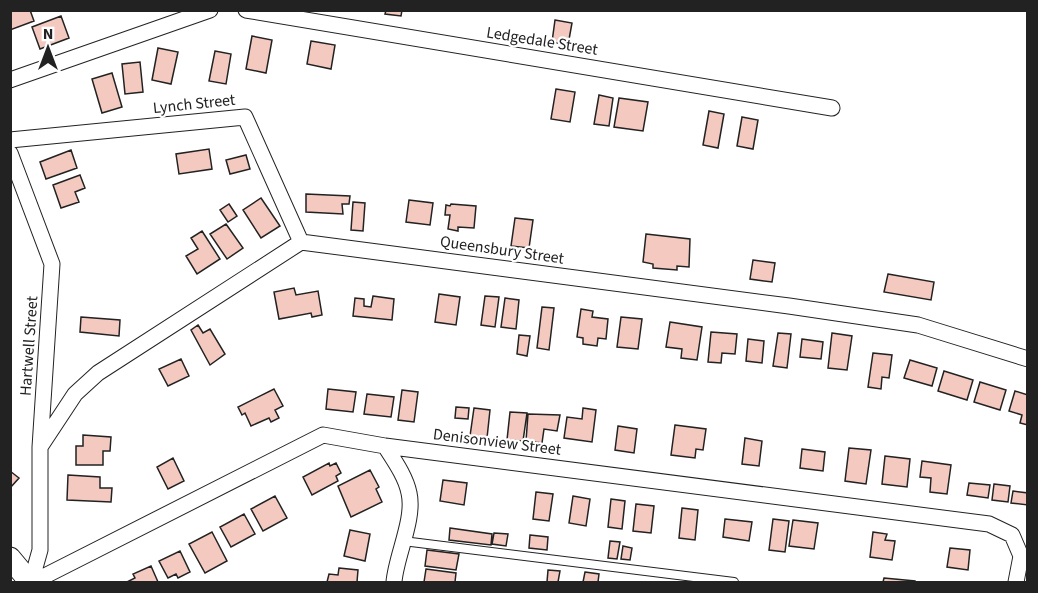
<svg xmlns="http://www.w3.org/2000/svg" width="1038" height="593" viewBox="0 0 1038 593" font-family="'Source Sans 3',sans-serif">
<rect width="100%" height="100%" fill="#fff"/>
<path fill="#f3c9c0" stroke="#222" stroke-width="1.5" d="M10 10H30L34 21 10 30Z
M386 10H402L401 16 385 14Z
M61 16 69 38 40 49 32 27Z
M555 20 572 23 568 45 552 42Z
M252 36 272 40 266 73 246 69Z
M311 41 335 45 331 69 307 64Z
M158 48 178 52 171 84 152 80Z
M215 51 231 54 226 84 209 81Z
M140 62 143 92 125 94 122 64Z
M112 73 122 107 102 113 92 79Z
M556 89 575 92 570 122 551 119Z
M599 95 613 98 609 126 594 124Z
M619 98 648 102 643 131 614 127Z
M709 111 724 114 718 148 703 145Z
M742 117 758 120 753 149 737 146Z
M209 149 212 169 179 174 176 154Z
M71 150 77 168 46 179 40 162Z
M246 155 250 169 230 174 226 160Z
M80 175 85 188 75 192 79 202 61 208 53 185Z
M306 194 350 196 349 204H342L343 214 306 212Z
M261 198 280 226 261 238 243 210Z
M409 200 433 203 430 225 406 222Z
M353 202 365 203 363 231 351 230Z
M229 204 237 216 228 222 220 210Z
M451 204 476 206 474 228 458 227V231L448 229 450 215H445L446 205 450 206Z
M515 218 533 220 529 248 511 246Z
M226 224 243 248 227 259 210 234Z
M202 231 220 259 197 274 186 256 198 249 191 238Z
M646 234 690 239 689 267 677 266V270L653 268V264L643 262Z
M753 260 775 263 772 282 750 279Z
M888 274 934 282 931 300 884 292Z
M294 288 296 295 318 291 322 315 312 317 311 313 279 319 274 292Z
M439 294 460 297 456 325 435 322Z
M373 296 394 299 392 320 353 316 355 298 364 299V306L371 307Z
M485 296 499 297 495 327 481 325Z
M505 298 519 300 516 329 501 327Z
M542 307 554 308 549 350 537 348Z
M581 309 593 311 592 317 608 319 606 339 598 338 597 346 583 344V338L577 337Z
M81 317 120 320 119 336 80 332Z
M621 317 642 319 638 349 617 347Z
M670 322 702 327 697 360 681 358 682 349 666 347Z
M198 325 203 333 210 329 225 354 210 365 191 330Z
M711 332 737 334 735 354 722 353 721 363 708 362Z
M778 333 791 334 787 368 773 366Z
M832 333 852 336 847 370 828 368Z
M519 335 530 336 527 356 517 354Z
M748 339 764 341 762 363 746 361Z
M802 339 823 342 821 359 800 357Z
M873 353 892 355 889 378 882 377 881 389 868 387Z
M181 359 189 376 168 386 159 369Z
M910 360 937 368 932 386 904 378Z
M944 371 973 380 967 400 938 391Z
M980 382 1006 390 1000 410 974 402Z
M274 389 283 406 275 410 279 418 271 422 269 418 251 426 245 413 242 415 238 407Z
M328 389 356 392 353 412 326 409Z
M402 390 418 392 414 422 398 420Z
M1015 391 1028 395V425L1020 423 1022 415 1009 411Z
M367 394 394 397 391 417 364 414Z
M456 407 469 408 468 419 455 418Z
M474 408 490 410 487 438 470 436Z
M583 408 596 410 592 442 564 438 567 417 582 419Z
M510 412 527 413 523 441 507 440Z
M528 414 560 415 557 431 544 429 542 443 526 441Z
M675 425 706 429 703 450 696 449 695 458 671 455Z
M618 426 637 429 634 453 615 450Z
M83 435 111 437 110 451H103V465H76V446H83Z
M745 438 762 441 759 466 742 464Z
M849 448 871 450 866 484 845 481Z
M802 449 825 452 823 471 800 468Z
M885 456 910 459 907 487 882 484Z
M173 458 184 481 168 489 157 467Z
M922 461 951 465 947 494 930 492 931 478 920 477Z
M329 463 330 466 336 463 341 473 336 476 338 481 312 495 303 477Z
M370 470 379 487 376 489 382 502 351 517 338 486Z
M10 471 19 478 10 488Z
M68 475 100 477V488H112L111 502 67 500Z
M443 480 467 483 464 505 440 501Z
M969 483 990 485 988 498 967 495Z
M994 484 1010 486 1008 502 992 500Z
M1013 491 1028 493V505L1011 503Z
M536 492 553 494 549 521 533 519Z
M275 496 287 518 263 531 251 509Z
M573 496 590 499 586 526 569 523Z
M611 499 625 501 622 529 608 527Z
M636 504 654 506 651 533 633 531Z
M682 508 698 510 695 540 679 538Z
M244 514 255 534 231 547 220 527Z
M725 519 752 522 749 541 723 537Z
M773 519 789 521 785 552 769 550Z
M793 520 818 523 814 549 789 546Z
M450 528 492 534 491 545 449 540Z
M350 530 370 534 365 561 344 556Z
M212 532 227 561 205 573 189 544Z
M873 532 887 534 885 540 895 541 892 560 870 557Z
M494 533 508 534 506 546 492 544Z
M530 535 548 537 547 550 529 548Z
M610 541 620 542 617 559 608 558Z
M623 546 632 548 630 560 621 559Z
M950 548 970 550 968 570 947 567Z
M427 550 459 554 456 570 425 566Z
M180 551 190 572 178 578 176 574 168 578 159 561Z
M151 566 158 582H127L135 578 133 574Z
M339 568 358 570 357 582H327L329 574 338 575Z
M426 569 456 573 455 582H424Z
M548 570 560 571 558 582H547Z
M585 572 599 574 598 582H583Z
M884 578 915 581V582H883Z"/>
<g fill="none" stroke-linecap="round" stroke-linejoin="round">
<defs>
<path id="lane" d="M403 541 734 582"/>
<path id="street" d="M246 10 832 108
M10 80 210 10
M10 140 245 117 301 242
M10 153 52 264 40 447V550L31 582
M385 446C394 460 406 477 409 493 415 519 396 556 394 582
M40 447 75 394 98 373 301 242 789 306 918 325 1028 359
M33 582 323 435 385 446 989 524 1012 535 1021 556 1016 582"/>
<path id="secondary" d="M10 558 30 582"/>
</defs>
<use href="#lane" stroke="#222" stroke-width="10"/>
<use href="#street" stroke="#222" stroke-width="17"/>
<use href="#secondary" stroke="#222" stroke-width="23"/>
<use href="#lane" stroke="#fff" stroke-width="8"/>
<use href="#street" stroke="#fff" stroke-width="15"/>
<use href="#secondary" stroke="#fff" stroke-width="21"/>
</g>
<g text-anchor="middle" dominant-baseline="central" stroke-width="4.5" stroke-linejoin="round" paint-order="stroke">
<g font-size="16" fill="#222" stroke="#fff">
<text transform="translate(542 41) rotate(9)">Ledgedale Street</text>
<text transform="translate(194 104) rotate(-6)">Lynch Street</text>
<text transform="translate(502 250) rotate(8)">Queensbury Street</text>
<text transform="translate(29 346) rotate(-86)">Hartwell Street</text>
<text transform="translate(497 442) rotate(7)">Denisonview Street</text>
</g>
</g>
<rect width="1038" height="593" fill="none" stroke="#222222" stroke-width="24"/>
<g transform="translate(48 48)" stroke="#ffffff" stroke-width="4.5" paint-order="stroke">
<path d="M0-4.5L10 22L0 15L-10 22Z" fill="#222222"/>
<text y="-9" font-size="16" font-weight="bold" text-anchor="middle" fill="#222222">N</text>
</g>
</svg>
